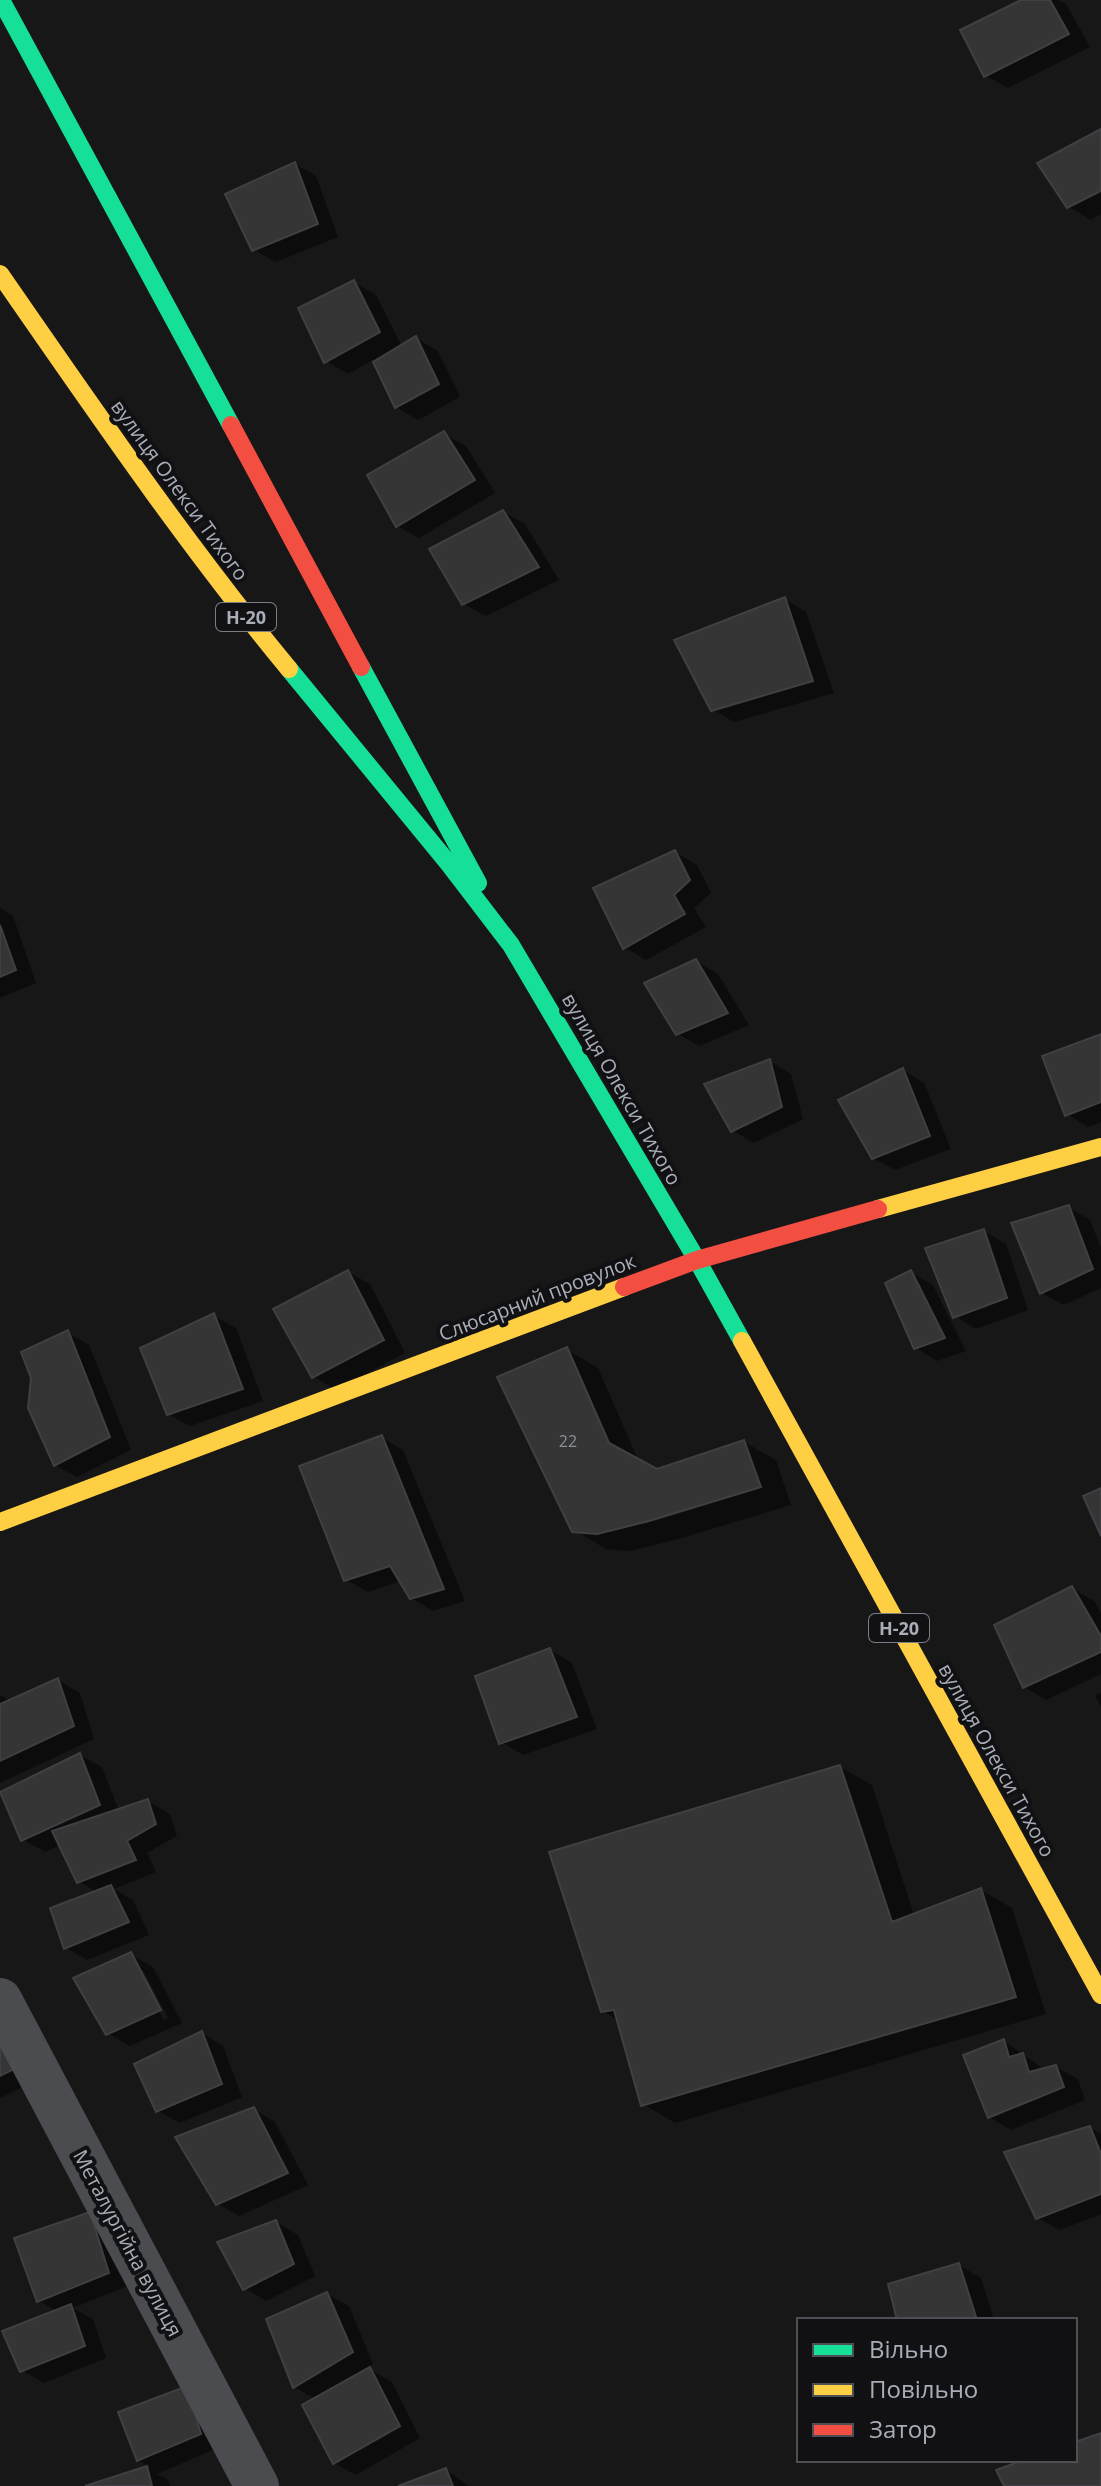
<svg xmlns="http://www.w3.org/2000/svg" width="1101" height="2486" viewBox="0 0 1101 2486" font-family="'Open Sans',sans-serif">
<rect width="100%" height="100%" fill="#171717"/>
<path fill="#0007" fill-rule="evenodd" d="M1026 0H1059L1066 4 1090 47 1008 88 986 76Z
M1101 132V214L1091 220 1069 207Z
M295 164 316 176 338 237 276 262 254 250Z
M354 282 376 295 402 347 416 338 438 351 460 397 418 420 396 407 373 360 348 374 326 361Z
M444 434 466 446 495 493 419 538 397 526Z
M503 512 525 524 559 580 486 616 464 604Z
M785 599 806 612 834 693 734 722 712 709Z
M675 852 697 865 711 893 694 908 706 927 646 960 624 947Z
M0 908 13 916 36 983 0 998Z
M696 961 718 974 749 1025 699 1046 677 1033Z
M1101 1036V1122L1088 1127 1067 1114Z
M769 1061 791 1074 803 1119 754 1143 732 1130Z
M903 1070 924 1083 951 1149 895 1170 873 1158Z
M1068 1207 1090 1220 1101 1248V1288L1064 1305 1042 1293Z
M984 1231 1006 1244 1028 1310 976 1329 955 1316Z
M348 1272 370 1284 405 1353 336 1390 314 1377 276 1310Z
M911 1272 933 1285 966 1351 937 1361 916 1348Z
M214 1316 236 1328 263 1401 190 1426 168 1414Z
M68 1333 89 1345 131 1450 77 1477 55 1465 33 1377Z
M567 1350 598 1368 639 1462 657 1471 744 1442 776 1460 791 1505 682 1538 630 1551 606 1549 574 1530Z
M381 1437 403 1450 465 1601 433 1611 411 1598 401 1581 368 1592 346 1580Z
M1072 1588 1094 1601 1101 1613V1674L1046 1700 1024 1687Z
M550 1650 572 1663 597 1729 523 1755 501 1742Z
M58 1680 80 1693 94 1739 0 1783V1695L11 1701Z
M1101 1693V1707L1095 1695Z
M80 1755 102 1767 119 1811 148 1801 170 1814 177 1836 147 1853 156 1872 114 1889 133 1900 149 1935 87 1960 65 1947 97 1892 78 1881 61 1845 45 1852 23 1840Z
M840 1767 872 1785 914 1915 981 1890 1012 1908 1046 2014 675 2123 643 2104 618 2020 603 2011Z
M131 1955 153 1967 182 2023 130 2046 108 2033ZM138 1970H143L168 2018 164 2020Z
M0 2027 37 2080 0 2098Z
M202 2033 223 2046 242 2097 180 2123 158 2111Z
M1004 2041 1045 2070 1056 2067 1078 2079 1085 2100 1011 2130 989 2117Z
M253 2109 275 2122 308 2185 239 2216 217 2203Z
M1090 2128 1101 2134V2214L1060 2230 1038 2218Z
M89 2214 130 2285 73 2308 93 2319 106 2358 44 2383 22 2370 58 2312 39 2301Z
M276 2222 298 2235 315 2276 266 2301 245 2288Z
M959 2265 981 2278 994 2320H900Z
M327 2294 349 2306 373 2364 367 2368 392 2382 420 2438 356 2475 334 2463 316 2399 294 2387Z
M208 2400 222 2446 157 2474 168 2480 170 2486H92L150 2467 138 2460Z
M446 2470 469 2486H404Z"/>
<path fill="#353536" stroke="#3f4043" stroke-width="2" d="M1021 0H1050L1069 34 984 77 960 30Z
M1101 129V191L1067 208 1037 163Z
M295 162 318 224 252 251 225 194Z
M354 280 380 332 324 363 298 308Z
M416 336 439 384 395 408 373 362Z
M444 431 475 480 396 527 367 475Z
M503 510 539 567 462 605 429 549Z
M785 597 813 681 711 711 674 640Z
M675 850 690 880 674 895 685 914 623 949 593 888Z
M0 925 16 970 0 977Z
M696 959 728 1013 676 1035 644 983Z
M1101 1034V1102L1065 1116 1042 1056Z
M770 1059 782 1107 731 1132 704 1084Z
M903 1068 930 1136 872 1159 838 1100Z
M1069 1205 1093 1269 1040 1294 1011 1223Z
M984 1229 1007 1298 953 1318 925 1248Z
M348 1270 384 1340 312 1378 273 1309Z
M911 1270 945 1338 914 1349 885 1283Z
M214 1313 243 1389 167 1415 140 1348Z
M68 1330 110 1437 54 1466 28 1408 31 1378 21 1352Z
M567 1347 609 1443 657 1469 744 1440 761 1487 649 1521 597 1534 572 1532 497 1377Z
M382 1435 444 1589 410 1599 390 1566 344 1581 299 1466Z
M1101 1488V1536L1083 1496Z
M1072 1586 1101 1636V1652L1023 1688 994 1625Z
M550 1648 577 1717 499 1744 475 1676Z
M58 1678 74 1726 0 1761V1704Z
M80 1753 100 1805 21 1841 0 1792Z
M840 1765 892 1922 981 1888 1016 1997 641 2106 614 2010 601 2012 549 1852Z
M148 1799 156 1824 127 1841 136 1860 77 1883 52 1831Z
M111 1885 129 1922 64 1949 50 1908Z
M131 1952 161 2010 106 2035 73 1978Z
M0 2025 16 2068 0 2076Z
M202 2031 222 2084 156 2112 134 2064Z
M1004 2039 1009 2057 1023 2053 1029 2072 1056 2065 1064 2087 988 2118 963 2055Z
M254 2107 288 2173 216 2205 175 2137Z
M1090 2126 1101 2154V2194L1036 2219 1004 2152Z
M90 2212 109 2273 37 2302 14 2238Z
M276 2220 294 2264 243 2290 217 2242Z
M959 2263 977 2320H897L888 2284Z
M327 2292 353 2352 293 2388 266 2319Z
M71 2304 85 2346 20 2372 2 2331Z
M370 2367 400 2426 333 2464 302 2405Z
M187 2386 201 2434 137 2461 118 2412Z
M1101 2433V2486H1004L996 2470 1024 2460H1075V2442Z
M147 2466 152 2486H85Z
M446 2468 453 2486H398Z"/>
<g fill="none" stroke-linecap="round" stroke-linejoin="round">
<path stroke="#4b4c50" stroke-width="44" d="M0 2000 257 2486"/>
<path stroke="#16e098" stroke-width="18" d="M1 0 231 425
M361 667 478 883
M289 669 449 864 511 945 697 1260 742 1341"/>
<path stroke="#ffcf43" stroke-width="18" d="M0 274C93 408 185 543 289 669
M878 1209 1101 1147
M742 1341 1101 1995
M0 1522 624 1287"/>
<path stroke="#f24e42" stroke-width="18" d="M231 425 361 667
M624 1287 697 1260 878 1209"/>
</g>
<g text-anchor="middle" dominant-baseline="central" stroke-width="8" stroke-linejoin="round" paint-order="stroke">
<g font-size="16" fill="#8b8f98">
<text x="568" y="1441">22</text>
</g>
<g fill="#111113" stroke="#7b7e86" stroke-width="2">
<rect x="216" y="603" width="60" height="28" rx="6"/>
<rect x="869" y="1614" width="60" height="28" rx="6"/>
</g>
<g font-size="18" font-weight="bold" fill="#a8adb8">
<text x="246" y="617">Н-20</text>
<text x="899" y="1628">Н-20</text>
</g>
<g font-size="20" fill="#a8adb8" stroke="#111113">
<text transform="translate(180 490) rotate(54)">вулиця Олекси Тихого</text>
<text transform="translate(622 1089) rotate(60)">вулиця Олекси Тихого</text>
<text transform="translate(537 1297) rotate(-21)">Слюсарний провулок</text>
<text transform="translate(997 1760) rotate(61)">вулиця Олекси Тихого</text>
<text transform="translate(128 2243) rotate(62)">Металургійна вулиця</text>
</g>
</g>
<rect x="797" y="2318" width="280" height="144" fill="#111113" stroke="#4d4f55" stroke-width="2"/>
<rect x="813" y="2344" width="40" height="12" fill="#16e098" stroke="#4d4f55" stroke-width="2"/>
<text x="869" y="2358" font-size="24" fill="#a8adb8">Вільно</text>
<rect x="813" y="2384" width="40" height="12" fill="#ffcf43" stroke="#4d4f55" stroke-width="2"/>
<text x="869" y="2398" font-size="24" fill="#a8adb8">Повільно</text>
<rect x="813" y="2424" width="40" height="12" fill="#f24e42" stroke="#4d4f55" stroke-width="2"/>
<text x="869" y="2438" font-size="24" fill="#a8adb8">Затор</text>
</svg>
